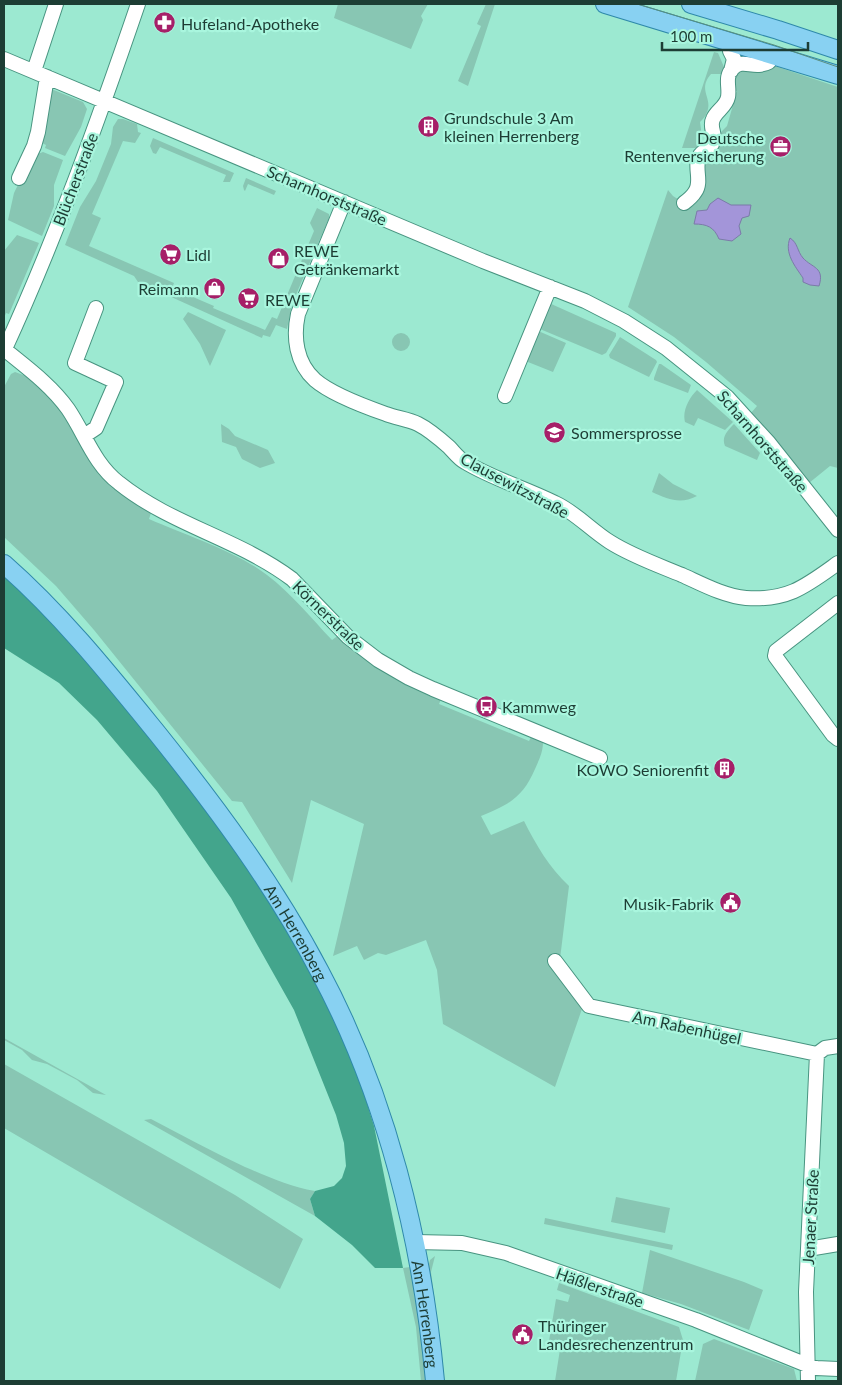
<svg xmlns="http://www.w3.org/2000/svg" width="842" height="1385" viewBox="0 0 842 1385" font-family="Lato,sans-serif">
<rect width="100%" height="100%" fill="#9ce9d1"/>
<path fill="#88c6b3" d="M338 4H428L421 16 423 20 411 49 334 18Z
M486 4H495L468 86 458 81 481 26 477 24Z
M714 52 718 53 724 67 721 74H711C697 90 713 98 707 112 706 116 703 119 700 122L702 137 701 144 696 148H682Z
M775 66 838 87V468L830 466 809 483 751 413 757 406 706 362 674 337 628 307 668 190 673 196 684 203 699 168 720 133 727 126 733 105 731 102 737 91H733V72L754 68Z
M49 88 83 102 87 109 81 127 65 156 45 148 46 145 38 141Z
M118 119H123L137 124 138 132 141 133 135 143 123 141 92 214 101 218 89 246 174 283 172 288 214 306 213 308 265 330 272 317 277 319 314 231 310 223 317 208 329 214V218L292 304 287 329 276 325 270 337 263 335 262 338 138 282 134 276 65 245 80 207 96 181 111 144 113 127Z
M153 138 234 173 230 182H223L226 175 160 147 156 154 153 153 150 146Z
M43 152 63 160 54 185V206L42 236 8 220 14 193 32 156Z
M246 178 276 191 274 195 248 184 245 191 244 190 243 186Z
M17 235 39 243 9 314 6 313 4 318V251Z
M549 303 616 333V336L606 353 602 355 540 329Z
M188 312 226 330 210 366 200 344 183 319Z
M536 330 566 343 553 372 523 360Z
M392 342a9 9 0 1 1 18 0a9 9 0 1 1-18 0Z
M620 337 656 360 657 362 649 377 610 358 609 355Z
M659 364H661L691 385 688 393 654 380V378Z
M15 372 26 376 51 397 73 426 152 510 149 519C185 535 236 551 267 575 291 593 311 618 332 640L339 635 442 697 439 704 529 741 532 735 543 742C543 752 539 760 535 769 523 797 509 805 481 816L491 835 524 821C536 845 549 867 569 886L558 975 583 1006 555 1087 443 1024 437 970 426 940 386 955 378 953 364 960 357 946 333 956 364 824 311 800 292 883 242 802 232 801 94 630 56 586 4 537V387L11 374Z
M697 390 733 422 725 430 698 418 694 426 685 422C682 411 689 398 697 390Z
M221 424 229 429 235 436 268 450 275 463 260 468 242 459 236 447 222 442Z
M734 424 760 453 757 460 725 446C721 437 728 430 734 424Z
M659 473 673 484 697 496C680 505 668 499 652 492Z
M4 1038 106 1095 93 1093 77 1080 47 1064 32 1060 22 1050 4 1040Z
M4 1064 235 1195 303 1239 280 1289 4 1128Z
M151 1119C182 1135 213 1152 245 1167 269 1177 290 1187 315 1191L310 1199 315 1216 144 1120Z
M616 1197 670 1208 665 1233 611 1222Z
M545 1218 673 1245 672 1250 544 1224Z
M650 1250 744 1282 763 1290 749 1330 681 1304 642 1293Z
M435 1256 431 1272 443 1364 444 1381H441L428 1268 430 1260Z
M410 1267 422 1324 428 1381H421L416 1327 403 1268Z
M559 1283 679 1327 683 1340 676 1381H555L561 1343 549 1341 556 1299 568 1302 570 1295 557 1290Z
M714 1339 794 1369 797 1381H695L703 1344Z"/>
<path fill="#43a58c" d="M4 574 72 641 230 837 315 974 357 1071 374 1126 403 1268H375L352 1245 315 1216 310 1199 315 1191 334 1186 342 1178 346 1166 344 1143 336 1115 294 1010 231 898 157 791 97 720 59 683 4 648Z"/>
<path fill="#a395d9" stroke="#7b7ba8" d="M718 198 731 205H751L749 216 742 218 739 226 741 234 732 241 719 239C714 227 707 224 694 224L697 211 707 210 710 204Z
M790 238C798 243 797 251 803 258 812 268 825 267 819 286L810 285 803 282V278C795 266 784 253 790 238Z"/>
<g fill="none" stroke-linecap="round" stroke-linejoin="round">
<defs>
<path id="minor" d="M730 51 734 59 731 71
M4 59 483 261 585 301 624 321 666 348 727 397 769 443 838 530
M34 71 56 4
M19 178 34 146 38 132 47 77
M344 202 298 314C293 337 296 363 315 380 330 393 366 407 386 414 396 418 408 419 418 424 428 429 440 439 449 447 454 452 459 459 465 462 493 479 525 488 555 503 575 512 591 530 610 542 632 556 658 565 682 575 702 584 724 596 746 598 788 601 806 586 838 563
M684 203C688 200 692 197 695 192 703 181 693 167 700 155 704 150 712 148 713 141 716 134 709 127 713 119 716 111 726 107 728 97 730 87 724 77 733 68 743 58 754 70 769 62
M4 349C26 367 51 385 68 409 85 434 94 464 119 483 171 525 239 539 292 579L348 637 378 660 409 678 433 689 600 758
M4 351C56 238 98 121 138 4
M505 396 550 287
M84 436 96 428 116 382 75 363 96 308
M838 603 776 651 775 656 833 735 838 739
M555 961 589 1006 817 1054 825 1048 838 1046
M415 1242 462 1243 506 1253 696 1320 807 1365 816 1368 838 1369
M808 1249 838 1244
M808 1381 806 1292 817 1054"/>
<g id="major">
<path d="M605 4 838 75"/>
<path d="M691 4 778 30 838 50"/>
<path id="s1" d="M4 564C61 614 109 674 157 733 217 808 275 886 320 972 387 1097 422 1241 435 1381"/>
</g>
</defs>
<use href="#minor" stroke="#489480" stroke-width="16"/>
<use href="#major" stroke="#2f89aa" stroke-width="20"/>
<use href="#minor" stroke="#fff" stroke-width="14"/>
<use href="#major" stroke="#88d1f2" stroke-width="18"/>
<path stroke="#598f7f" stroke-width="1" d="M637 4 774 45 838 67"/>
</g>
<defs>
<symbol id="pharmacy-disc" viewBox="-11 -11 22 22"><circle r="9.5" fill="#a61f68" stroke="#a9f6de"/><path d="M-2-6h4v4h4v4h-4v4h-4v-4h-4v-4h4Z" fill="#fff"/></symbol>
<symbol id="building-disc" viewBox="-11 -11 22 22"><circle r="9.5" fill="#a61f68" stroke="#a9f6de"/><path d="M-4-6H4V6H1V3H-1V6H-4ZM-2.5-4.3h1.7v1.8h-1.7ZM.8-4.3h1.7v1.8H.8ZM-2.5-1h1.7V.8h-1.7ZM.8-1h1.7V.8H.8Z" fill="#fff"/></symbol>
<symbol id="office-disc" viewBox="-11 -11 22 22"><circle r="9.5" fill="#a61f68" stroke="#a9f6de"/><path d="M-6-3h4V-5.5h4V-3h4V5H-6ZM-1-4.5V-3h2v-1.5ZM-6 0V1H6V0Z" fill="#fff"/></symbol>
<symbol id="supermarket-disc" viewBox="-11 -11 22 22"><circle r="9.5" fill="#a61f68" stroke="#a9f6de"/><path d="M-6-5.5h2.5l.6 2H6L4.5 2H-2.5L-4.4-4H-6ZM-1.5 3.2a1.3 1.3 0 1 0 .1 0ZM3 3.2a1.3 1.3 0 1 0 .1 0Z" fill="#fff"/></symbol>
<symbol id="shop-disc" viewBox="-11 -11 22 22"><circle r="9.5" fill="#a61f68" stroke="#a9f6de"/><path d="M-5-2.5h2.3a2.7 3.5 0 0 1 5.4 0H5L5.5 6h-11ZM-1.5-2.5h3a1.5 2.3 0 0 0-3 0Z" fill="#fff"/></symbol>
<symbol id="school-disc" viewBox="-11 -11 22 22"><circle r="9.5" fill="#a61f68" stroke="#a9f6de"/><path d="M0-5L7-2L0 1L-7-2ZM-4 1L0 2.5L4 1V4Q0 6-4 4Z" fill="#fff"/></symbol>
<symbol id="bus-disc" viewBox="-11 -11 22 22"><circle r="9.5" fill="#a61f68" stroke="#a9f6de"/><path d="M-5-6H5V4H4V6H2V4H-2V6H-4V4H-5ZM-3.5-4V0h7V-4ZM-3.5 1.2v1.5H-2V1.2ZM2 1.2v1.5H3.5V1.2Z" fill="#fff"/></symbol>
<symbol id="civic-disc" viewBox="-11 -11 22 22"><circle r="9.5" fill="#a61f68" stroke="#a9f6de"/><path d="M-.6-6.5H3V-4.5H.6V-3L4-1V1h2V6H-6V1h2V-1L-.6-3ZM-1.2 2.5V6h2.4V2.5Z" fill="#fff"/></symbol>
</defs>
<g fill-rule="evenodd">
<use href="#pharmacy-disc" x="152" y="10" width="25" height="25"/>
<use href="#building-disc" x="416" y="114" width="25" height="25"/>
<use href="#office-disc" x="768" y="134" width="25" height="25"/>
<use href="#supermarket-disc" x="158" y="242" width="25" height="25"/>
<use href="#shop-disc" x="266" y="246" width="25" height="25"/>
<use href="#shop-disc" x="202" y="276" width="25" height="25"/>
<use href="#supermarket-disc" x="236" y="286" width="25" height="25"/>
<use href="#school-disc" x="542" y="420" width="25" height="25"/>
<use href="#bus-disc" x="474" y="694" width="25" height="25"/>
<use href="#building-disc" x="712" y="756" width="25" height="25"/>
<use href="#civic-disc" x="718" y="890" width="25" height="25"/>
<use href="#civic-disc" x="510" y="1322" width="25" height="25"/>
</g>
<g text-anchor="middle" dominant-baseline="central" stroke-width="4.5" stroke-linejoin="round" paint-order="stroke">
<g font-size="16" fill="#1d3d34" stroke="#a9f6de" text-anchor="start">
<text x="181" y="23">Hufeland-Apotheke</text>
<text x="444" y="117">Grundschule 3 Am<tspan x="444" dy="18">kleinen Herrenberg</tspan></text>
<text x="764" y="137" text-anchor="end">Deutsche<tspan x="764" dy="18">Rentenversicherung</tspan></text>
<text x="294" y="250">REWE<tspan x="294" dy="18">Getränkemarkt</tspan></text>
<text x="186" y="254">Lidl</text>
<text x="199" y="288" text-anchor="end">Reimann</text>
<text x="265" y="299">REWE</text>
<text x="571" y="432">Sommersprosse</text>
<text x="502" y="706">Kammweg</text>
<text x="709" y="769" text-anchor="end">KOWO Seniorenfit</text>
<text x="714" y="903" text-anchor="end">Musik-Fabrik</text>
<text x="538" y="1325">Thüringer<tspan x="538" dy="18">Landesrechenzentrum</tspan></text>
</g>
<g font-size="16" fill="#1d3d34" stroke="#a9f6de">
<text transform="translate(75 179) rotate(-69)">Blücherstraße</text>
<text transform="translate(327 195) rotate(23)">Scharnhorststraße</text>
<text transform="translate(763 441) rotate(49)">Scharnhorststraße</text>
<text transform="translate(515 485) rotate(28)">Clausewitzstraße</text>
<text transform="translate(329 615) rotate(44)">Körnerstraße</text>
<text stroke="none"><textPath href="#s1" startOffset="472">Am Herrenberg</textPath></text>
<text transform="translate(687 1027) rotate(12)">Am Rabenhügel</text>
<text transform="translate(810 1217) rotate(-87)">Jenaer Straße</text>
<text transform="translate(600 1287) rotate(19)">Häßlerstraße</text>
<text stroke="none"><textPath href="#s1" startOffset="878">Am Herrenberg</textPath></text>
</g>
</g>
<rect width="842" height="1385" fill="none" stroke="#1d3d34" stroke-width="10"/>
<path d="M662 42v8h146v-8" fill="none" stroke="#1d3d34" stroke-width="2.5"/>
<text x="670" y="42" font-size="15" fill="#1d3d34" stroke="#a9f6de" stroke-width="4" paint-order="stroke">100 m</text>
</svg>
